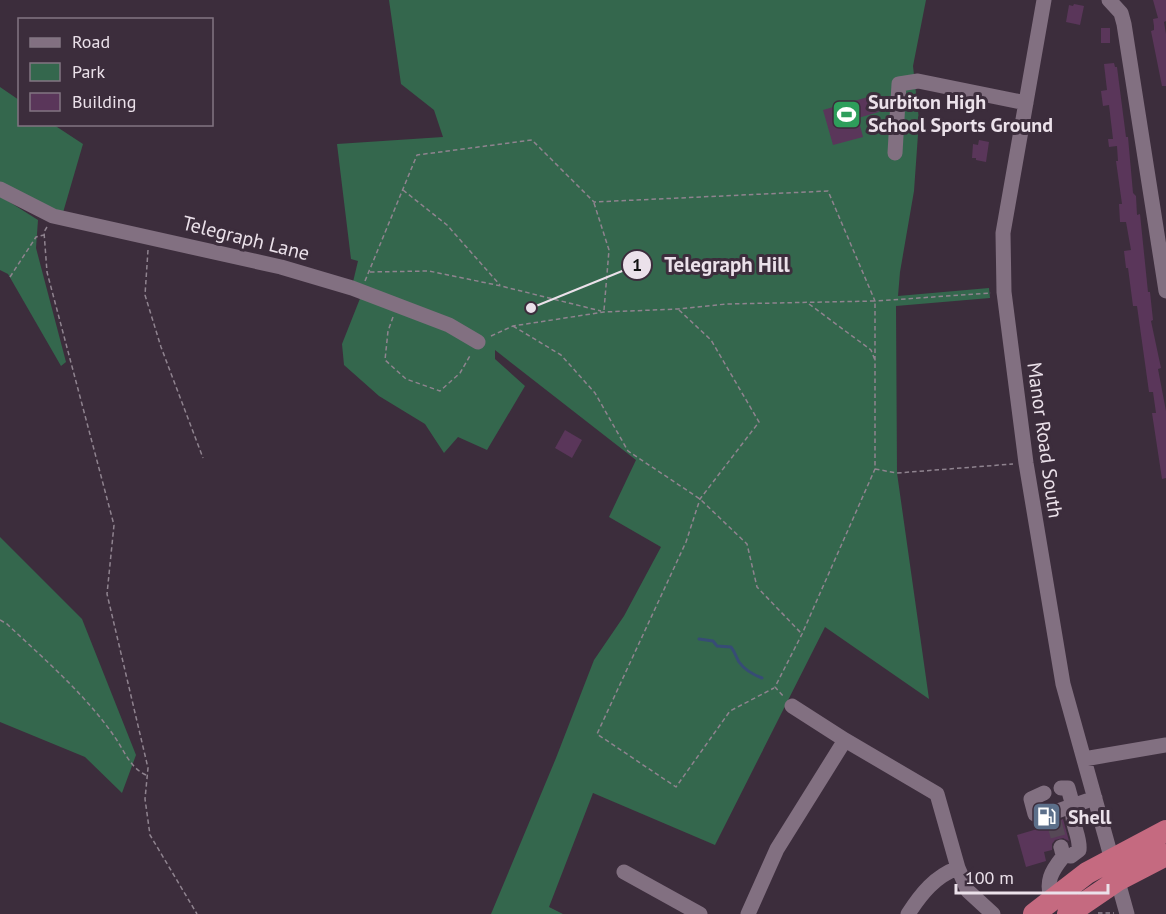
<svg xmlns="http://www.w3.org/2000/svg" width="1166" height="914" viewBox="0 0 1166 914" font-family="'PT Sans',sans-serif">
<rect width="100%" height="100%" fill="#3c2d3c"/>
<path fill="#34674d" d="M389 0H926L913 66 919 120 914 191 900 272 898 296 989 288 990 298 896 306 897 473 929 699 825 627 715 845 593 793 549 907 563 914H491L556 758 594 660 624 616 661 547 609 517 636 460 495 350V359L525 386 487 450 458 437 444 453 425 424 379 396 344 365 342 344 361 296 353 282 358 261 351 259 337 144 443 137 434 110 401 84Z
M0 87 19 100 20 124 54 125 83 144 62 216 0 184Z
M0 196 38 220 36 248 66 362 61 366 8 274 0 270Z
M0 537 82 619 136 755 122 793 85 757 0 722Z"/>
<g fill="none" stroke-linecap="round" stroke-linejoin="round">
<path stroke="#374c75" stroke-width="3" d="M699 639 713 641 717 646 731 647C735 652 736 657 739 662 744 669 754 675 762 678"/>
</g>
<path fill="#5a365a" d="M1153 0H1166V21L1164 22 1166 34V86H1162L1151 31 1154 30V26L1153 19 1158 18Z
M1074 4 1084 6 1080 25 1066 22 1069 5 1073 6Z
M1101 28H1110V43H1101Z
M1114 63 1115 67H1117L1126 137H1128L1133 193 1136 196 1137 215 1140 214 1148 292H1150L1153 320 1151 321 1161 368 1158 369 1166 411V478L1162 479 1152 413H1156L1153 392H1149L1137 306H1133L1128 268H1126L1124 251 1131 250 1126 222H1120L1119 204H1122L1116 161H1118L1117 146 1109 147 1108 139H1113L1109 105 1103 106 1101 91 1107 90 1104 64Z
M875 95 879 112 858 118 863 137 833 145 823 110Z
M979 140 989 142 986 162 976 160V158H972L973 144 978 145Z
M565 430 582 440 572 458 555 448Z
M1063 819 1069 841 1063 838 1055 840 1052 844V850L1044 852 1046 861 1026 867 1017 835 1044 827Z"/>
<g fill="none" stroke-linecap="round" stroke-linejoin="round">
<path stroke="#564856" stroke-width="15" stroke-dasharray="15 8" stroke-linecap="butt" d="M1054 822 1061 847"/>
<path stroke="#8f838f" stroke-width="1.5" stroke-dasharray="4.5 3" stroke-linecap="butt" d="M403 190 447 225 500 285
M594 203 609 250 604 310
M47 227 44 232 47 272 114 525 107 594 148 768 145 799 150 835 197 914
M148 250 145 295 161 347 203 458
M370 272 429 271 501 286 601 311
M10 277 36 237 44 235
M365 281 417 155 532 140 594 202 828 191 875 301 991 293
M809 304 871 350 875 360
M679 310 711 340 759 422 700 499 686 542 597 734 676 787 730 711 774 688
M393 317 388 331 385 360 406 379 440 391 460 373 471 354
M513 326 561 355 595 393 628 451 700 499 747 544 757 587 801 633
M491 336 513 326 604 312 678 309 726 304 875 301V469L802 634 775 687 784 697
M875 469 897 473 1013 464
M0 620 7 624C44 659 85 694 114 736 124 750 130 768 146 775
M1098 913H1114"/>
<path stroke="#827081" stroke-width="15" d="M1044 0 1003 233 1004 292 1026 463 1063 684 1127 914
M1109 0 1121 13 1124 24 1166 291
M895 153 899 84 918 81 1026 103
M0 189 53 216 281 267 352 288 449 325 478 342
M792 706 845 740 937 794 958 868 968 891 993 914
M1084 759 1166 745
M1061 788H1068L1073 806
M1044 793 1031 799 1035 814 1040 817 1095 798
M1063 855 1071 856 1079 850C1081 834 1067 820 1076 805
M624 872 700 914
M1051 899C1046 881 1051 872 1062 858L1063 855 1061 847
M748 914 777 849 845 740
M908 914C921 894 935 876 958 868"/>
<path stroke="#c56a80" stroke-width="22" d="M1034 914 1087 873 1166 831
M1068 914 1118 880 1166 855"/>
</g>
<defs>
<symbol id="stadium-square" viewBox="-11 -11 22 22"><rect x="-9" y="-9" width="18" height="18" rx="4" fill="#2e9e5b" stroke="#3c2d3c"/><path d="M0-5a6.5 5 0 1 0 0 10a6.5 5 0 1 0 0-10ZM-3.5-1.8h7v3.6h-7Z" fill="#fff"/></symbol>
<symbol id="fuel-square" viewBox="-11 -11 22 22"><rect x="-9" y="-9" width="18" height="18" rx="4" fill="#5c6f8a" stroke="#3c2d3c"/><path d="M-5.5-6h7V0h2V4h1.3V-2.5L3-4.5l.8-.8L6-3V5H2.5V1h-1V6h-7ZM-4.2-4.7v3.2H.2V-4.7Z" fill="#fff"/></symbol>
</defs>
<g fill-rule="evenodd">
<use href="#stadium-square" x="830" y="98" width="33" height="33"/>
<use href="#fuel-square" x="1030" y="800" width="33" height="33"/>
</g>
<g text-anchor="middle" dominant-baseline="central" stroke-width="6" stroke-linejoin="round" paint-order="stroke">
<g font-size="20" font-weight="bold" fill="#ebe1ea" stroke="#3c2d3c" text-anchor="start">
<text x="868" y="102">Surbiton High<tspan x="868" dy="23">School Sports Ground</tspan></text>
<text x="1068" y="817">Shell</text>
</g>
<g font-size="20" fill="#ebe1ea" stroke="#3c2d3c">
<text transform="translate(246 238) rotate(14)">Telegraph Lane</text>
<text transform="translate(1045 440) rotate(82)">Manor Road South</text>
</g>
</g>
<path fill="none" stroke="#ebe1ea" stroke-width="2" d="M531 308L637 265"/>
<g fill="#ebe1ea" stroke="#3c2d3c" stroke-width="2">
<circle cx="531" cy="308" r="6"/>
<circle cx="637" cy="265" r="15"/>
</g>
<g font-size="18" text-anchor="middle" font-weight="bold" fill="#111">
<text x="637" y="271">1</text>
</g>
<g font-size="21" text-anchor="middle" font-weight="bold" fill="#ebe1ea" stroke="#3c2d3c" stroke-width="6" stroke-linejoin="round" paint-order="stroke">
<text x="727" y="272">Telegraph Hill</text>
</g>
<rect x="18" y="18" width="195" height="108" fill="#3c2d3c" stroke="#827582" stroke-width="1.5"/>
<rect x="30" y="38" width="30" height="9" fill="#827081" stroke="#827582" stroke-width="1.5"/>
<text x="72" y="48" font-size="18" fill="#ebe1ea">Road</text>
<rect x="30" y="63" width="30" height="18" fill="#34674d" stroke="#827582" stroke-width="1.5"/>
<text x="72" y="78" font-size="18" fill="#ebe1ea">Park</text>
<rect x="30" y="93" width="30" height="18" fill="#5a365a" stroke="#827582" stroke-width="1.5"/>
<text x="72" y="108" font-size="18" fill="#ebe1ea">Building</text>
<path d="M956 884v9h152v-9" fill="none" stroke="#ebe1ea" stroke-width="3"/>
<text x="965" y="884" font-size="18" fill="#ebe1ea" stroke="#3c2d3c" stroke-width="4.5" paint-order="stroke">100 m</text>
</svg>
